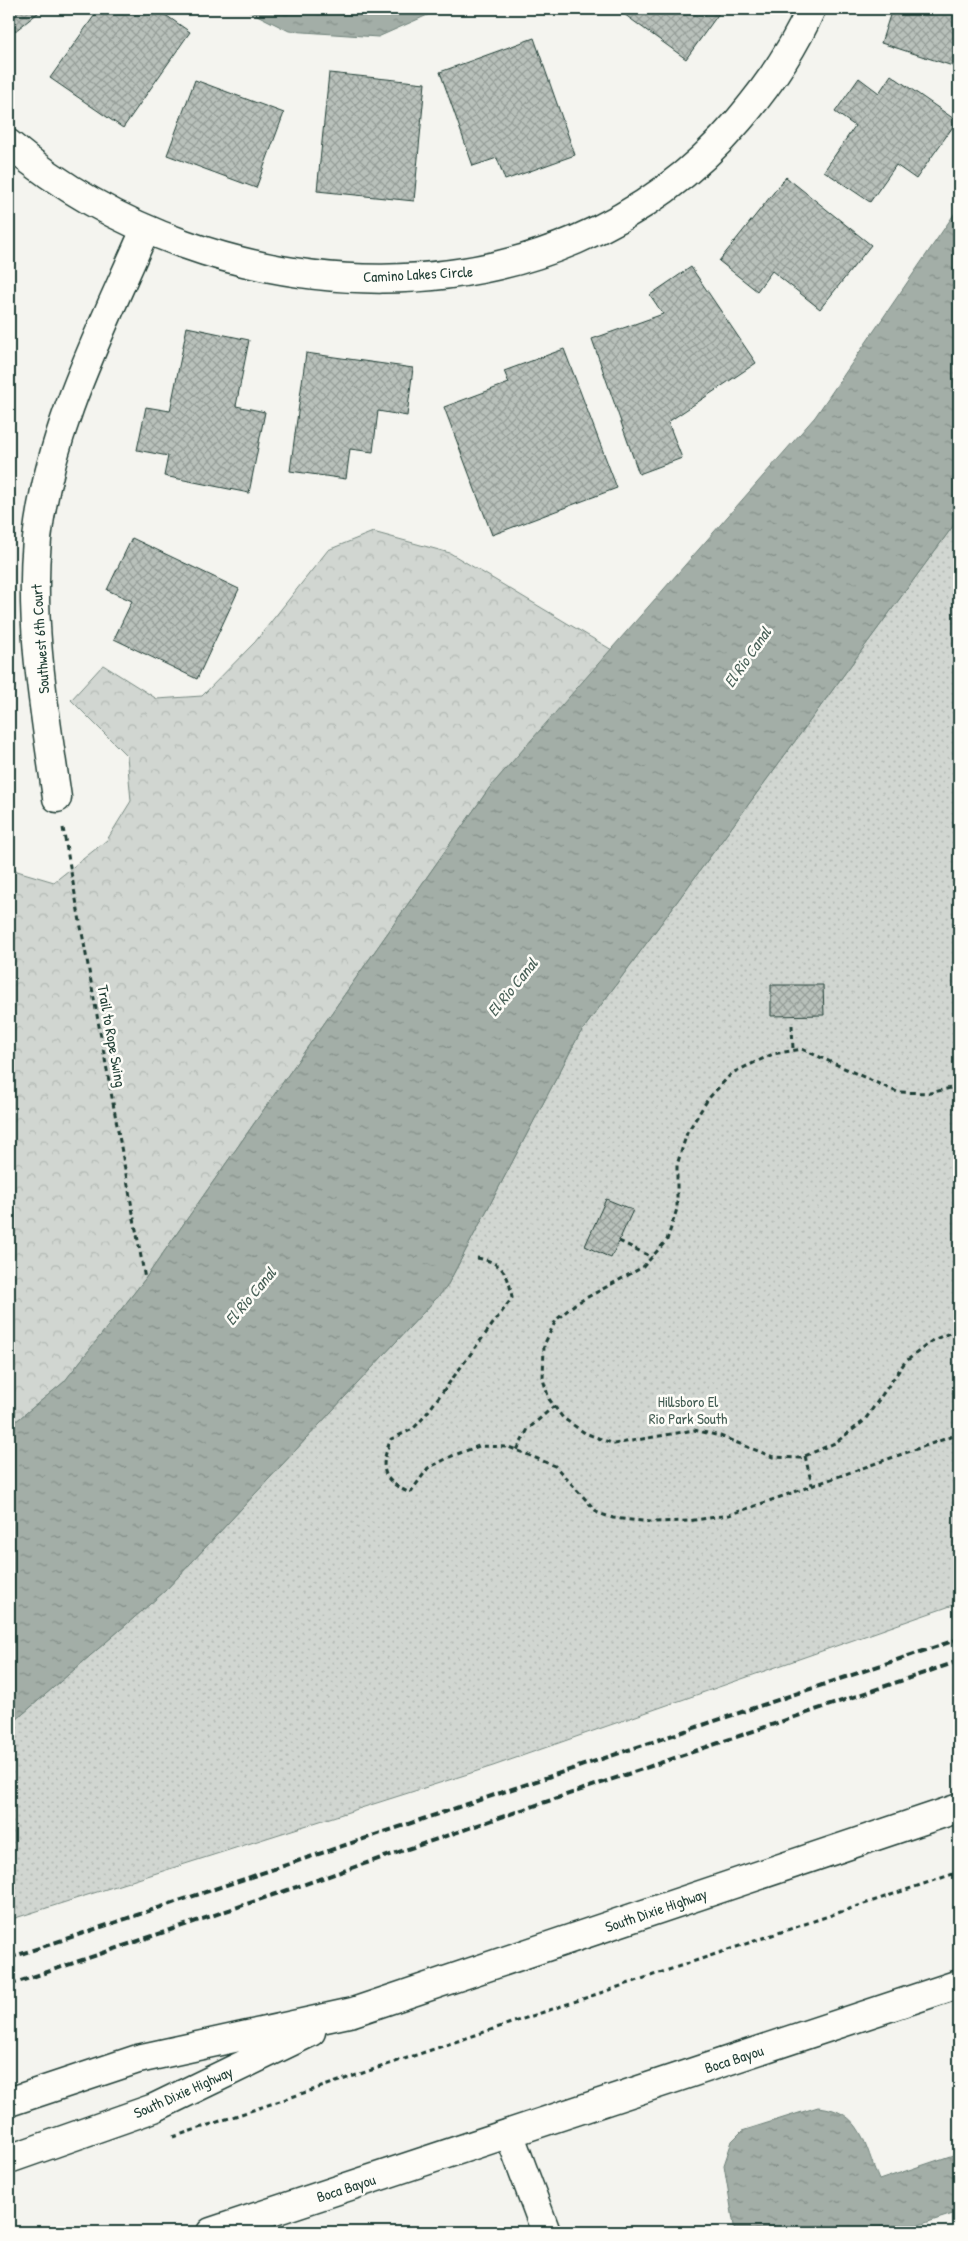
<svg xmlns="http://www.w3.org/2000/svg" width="968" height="2241" viewBox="0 0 968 2241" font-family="'Patrick Hand',sans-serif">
<defs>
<pattern id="forest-crowns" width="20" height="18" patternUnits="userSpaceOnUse" patternTransform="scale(1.25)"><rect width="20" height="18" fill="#d1d6d1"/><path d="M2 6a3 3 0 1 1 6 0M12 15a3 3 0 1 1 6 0" fill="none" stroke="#b3b9b4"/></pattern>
<pattern id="park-dots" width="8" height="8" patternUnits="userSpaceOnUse" patternTransform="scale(1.25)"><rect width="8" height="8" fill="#d1d6d1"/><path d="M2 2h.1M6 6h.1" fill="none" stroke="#b3b9b4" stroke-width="1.8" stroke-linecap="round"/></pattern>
<pattern id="water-ripples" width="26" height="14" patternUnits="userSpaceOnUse" patternTransform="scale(1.25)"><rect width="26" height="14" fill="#a3aea7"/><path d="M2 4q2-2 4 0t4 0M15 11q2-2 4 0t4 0" fill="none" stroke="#848f89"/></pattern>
<pattern id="building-cross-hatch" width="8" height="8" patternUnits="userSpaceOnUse" patternTransform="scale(1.25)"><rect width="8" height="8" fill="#b9c1bb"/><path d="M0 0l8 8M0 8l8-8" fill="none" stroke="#969e99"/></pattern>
</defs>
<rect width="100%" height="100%" fill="#f4f4ef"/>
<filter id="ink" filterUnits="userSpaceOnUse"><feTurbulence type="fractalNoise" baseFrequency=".02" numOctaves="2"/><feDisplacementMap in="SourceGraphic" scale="10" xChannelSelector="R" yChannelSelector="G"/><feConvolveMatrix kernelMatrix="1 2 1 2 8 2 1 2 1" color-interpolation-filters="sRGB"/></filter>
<g filter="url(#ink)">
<path fill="url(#forest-crowns)" stroke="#788a82" d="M373 532 450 553 612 650 490 787 145 1279 64 1382 9 1427V861L17 871 54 882 107 840 131 801 127 756 71 700 103 665 157 699 202 696 255 642 328 550Z"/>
<path fill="url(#park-dots)" stroke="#788a82" d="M959 518V1603L493 1766 9 1920V1726L165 1591 446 1288 579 1035Z"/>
<path fill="url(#water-ripples)" stroke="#6e8179" d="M245 9H441L378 37 289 31Z
M959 207V518L579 1035 446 1288 165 1591 9 1726V1427L64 1382 145 1279 490 787 815 417Z
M818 2107C863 2111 864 2145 879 2180L959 2153V2212L897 2232H735L724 2165 732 2141 742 2131Z"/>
<path fill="url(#building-cross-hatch)" stroke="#1f3d34" d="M9 9H43L10 35Z
M99 9H157L190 32 123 128 50 78Z
M617 9H722L686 59Z
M892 9H959V68L881 43Z
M534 38 575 155 505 180 497 158 473 166 440 72Z
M329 73 425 83 414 201 317 191Z
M891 75 957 121 916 179 896 165 870 202 824 171 855 126 835 112 859 78 879 93Z
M195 80 284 113 256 188 167 155Z
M786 177 871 245 820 309 772 271 757 291 719 261Z
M691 267 756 363 668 422 682 458 639 474 592 339 663 314 650 295Z
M187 327 249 340 236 406 265 412 249 493 164 476 168 456 137 450 146 407 170 411Z
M564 349 617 488 492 535 444 407 509 383 504 371Z
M306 353 413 368 407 416 378 411 373 452 350 449 346 479 290 471Z
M132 538 239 589 197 679 114 639 132 601 107 590Z
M771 985H823L824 1015 771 1016Z
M606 1199 633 1210 611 1258 585 1246Z"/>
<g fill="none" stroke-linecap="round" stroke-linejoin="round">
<defs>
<path id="minor" d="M9 144C216 318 554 337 739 120 768 86 793 50 811 9
M57 798C45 712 29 626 37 539 49 430 102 329 145 230
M509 2133 546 2232
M211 2232 959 1984"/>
<path id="major" d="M9 2102 138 2059 353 2012 959 1808
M9 2159 154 2108 311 2032"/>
</defs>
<use href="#minor" stroke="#1f3d34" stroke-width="31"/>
<use href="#major" stroke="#1f3d34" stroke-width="31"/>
<path stroke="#1f3d34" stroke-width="3" stroke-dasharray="5 4" stroke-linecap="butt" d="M63 828 145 1279
M792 1025 793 1050
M959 1086 930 1093 897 1092 802 1049 773 1054 732 1073 708 1099 687 1133 677 1165V1209L667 1240 643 1267 575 1304 556 1320 544 1345 543 1379 549 1399 563 1418 585 1433 614 1444 694 1430 720 1436 773 1457 800 1458 835 1443 864 1421 905 1362 933 1340 959 1329
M619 1241 652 1257
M477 1258C502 1262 509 1274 512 1298L424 1417 413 1429 391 1439C379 1468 381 1480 410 1493L428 1468 452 1456 479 1446 509 1447 555 1466 598 1513 613 1518 651 1522 688 1521 729 1515 959 1434
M517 1450 528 1429 554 1406
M805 1456 812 1485
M173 2137 959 1872"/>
<use href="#minor" stroke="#fdfcf7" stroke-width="28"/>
<use href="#major" stroke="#fdfcf7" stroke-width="28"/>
<path stroke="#1f3d34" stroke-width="4" stroke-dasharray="8 4" stroke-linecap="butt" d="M9 1958 959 1639
M9 1985 959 1661"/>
</g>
</g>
<g text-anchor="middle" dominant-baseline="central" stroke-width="5" stroke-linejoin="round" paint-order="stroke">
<g font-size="15" fill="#1f3d34" stroke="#fdfcf7">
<text transform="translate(418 274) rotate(-3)">Camino Lakes Circle</text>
<text transform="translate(40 639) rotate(-94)">Southwest 6th Court</text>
<text transform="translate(112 1036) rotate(80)">Trail to Rope Swing</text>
<text transform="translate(656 1910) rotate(-19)">South Dixie Highway</text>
<text transform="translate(734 2059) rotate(-18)">Boca Bayou</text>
<text transform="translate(183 2092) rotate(-24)">South Dixie Highway</text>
<text transform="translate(346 2188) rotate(-18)">Boca Bayou</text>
</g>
<g font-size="15" fill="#435c53" stroke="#fdfcf7">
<text x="688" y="1401">Hillsboro El<tspan x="688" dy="17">Rio Park South</tspan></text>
</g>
<g font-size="16" font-style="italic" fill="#475f56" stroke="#fdfcf7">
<text transform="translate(747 657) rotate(-55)">El Rio Canal</text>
<text transform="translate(512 987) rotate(-51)">El Rio Canal</text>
<text transform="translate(250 1296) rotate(-50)">El Rio Canal</text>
</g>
</g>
<rect width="968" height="2241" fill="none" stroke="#fdfcf7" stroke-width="30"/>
<rect x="15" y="15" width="938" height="2211" fill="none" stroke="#1f3d34" stroke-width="2" filter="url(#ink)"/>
</svg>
